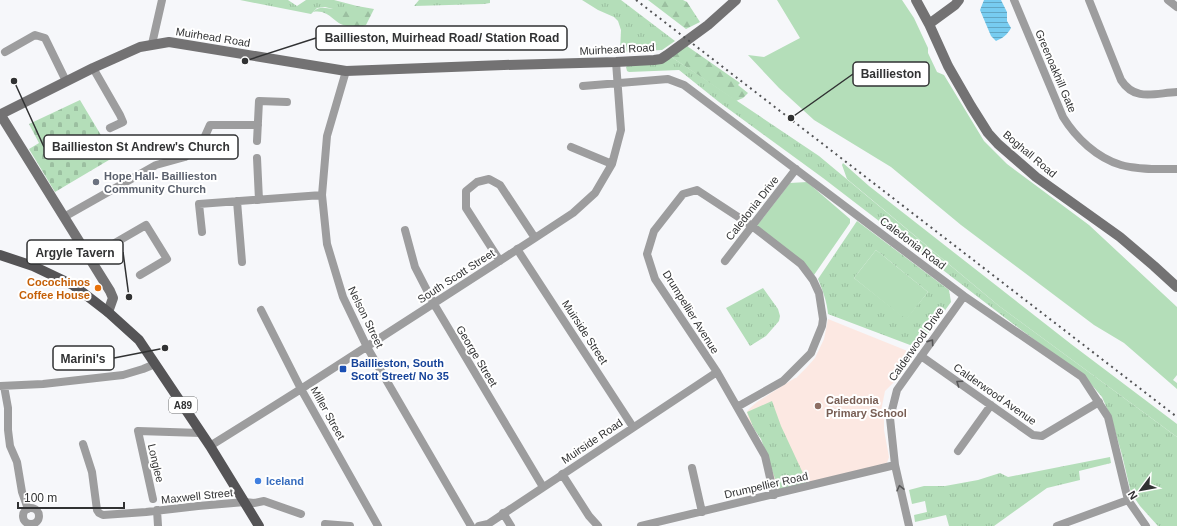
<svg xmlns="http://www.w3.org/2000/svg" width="1177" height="526" viewBox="0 0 1177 526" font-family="Arial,sans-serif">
<defs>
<pattern id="forest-firs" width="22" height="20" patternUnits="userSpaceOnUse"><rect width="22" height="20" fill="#b4deb9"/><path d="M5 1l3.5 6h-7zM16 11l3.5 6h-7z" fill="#9bbfa0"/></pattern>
<pattern id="cemetery-stones" width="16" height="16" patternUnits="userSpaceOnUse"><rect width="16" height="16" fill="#b4deb9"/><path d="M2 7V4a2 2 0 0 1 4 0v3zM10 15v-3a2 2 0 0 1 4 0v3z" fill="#9bbfa0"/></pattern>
<pattern id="park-tufts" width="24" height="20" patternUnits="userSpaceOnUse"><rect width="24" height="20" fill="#b4deb9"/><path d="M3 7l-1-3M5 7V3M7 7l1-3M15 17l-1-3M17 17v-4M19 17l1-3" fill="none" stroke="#9bbfa0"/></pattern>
<pattern id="water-rules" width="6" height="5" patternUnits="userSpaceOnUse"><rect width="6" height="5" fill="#77ccf0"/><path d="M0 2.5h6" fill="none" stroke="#62a6c3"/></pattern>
</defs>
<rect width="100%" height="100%" fill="#f6f7fa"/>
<path fill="#fce8e2" d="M828 319 915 354 898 378 885 391 880 416H884V430L889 457 888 460 886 465 779 490 768 467 764 443 748 419 747 412 749 409 757 402 795 378H796L807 367 815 358 824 339Z"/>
<path fill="#b4deb9" d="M777 0H902L914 18 928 48V53L937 72 944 75 984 141 1007 164 1089 225 1177 307V375L1173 380 1177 383V389L1124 343 1094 325 961 225 891 167 814 120 779 88 748 55 764 57 800 38Z
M843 163 869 186 1071 344 1177 424V437L999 306 847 179 842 165Z
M807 182 850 219V223L814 275 756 227 790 183Z
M876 250 928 292 906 320 854 278Z"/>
<path fill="url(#forest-firs)" d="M648 0H683L687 2 700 22 686 29Z
M357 6 374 9 366 25C361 27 358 26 353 26 351 26 349 27 347 26 333 24 330 9 313 12 321 5 325 9 334 9 342 9 350 8 357 6Z
M687 46 740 83 738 85 748 93 743 98 736 101 670 56Z"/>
<path fill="url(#cemetery-stones)" d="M80 100 114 157 55 192 29 149 39 143 29 124Z"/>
<path fill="url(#park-tufts)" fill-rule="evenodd" d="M240 0H288L297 6 306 0H334L357 6 349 9H333L325 7 317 8 311 14Z
M419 0H490V3L484 4 414 6Z
M582 0H621L675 41 662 50 620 52 621 30 618 21 614 17 598 10Z
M670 56 819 156 999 306 1177 437V526H1158L1140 506 1131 493 1122 455 1112 420 1102 397 1085 377 1008 320 823 178 719 102 679 70 629 72 627 71 626 67 629 64Z
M857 221 949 290 951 302 918 348 828 314C827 302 823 291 818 279ZM876 250 928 292 906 319 854 278Z
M763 288 778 309 780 316 779 321 766 336 750 346 726 308Z
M772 401 781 426 808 484 779 490 761 439 754 429 747 412Z
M1110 457 1111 463 1079 471 1080 480 1047 488 994 526H949L946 515 915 522 914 515 927 512 925 501 912 504 909 490 924 486H945L978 480 1000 473 1008 477Z"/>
<path fill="url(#water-rules)" d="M984 0H1001L1007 12V21L1011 28C1007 35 1003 38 996 41L991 36 980 10Z"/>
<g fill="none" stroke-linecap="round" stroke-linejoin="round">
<path stroke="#9d9d9e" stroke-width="8" d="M1014 0 1063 117C1076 138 1097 158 1121 165 1139 170 1159 169 1177 169
M1089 0 1121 80C1135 102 1155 93 1177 92
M1168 0 1177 7
M152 44 162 0
M5 52 35 35 45 38 66 81
M93 68 120 115 123 122 110 128
M346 71 327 136 322 195 327 244 343 297 367 347 471 526
M583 86 668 79 684 85 964 296 1082 377 1108 417 1128 500 1146 526
M257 141 259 101 287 102
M571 147 612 164
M257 158 259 200
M237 201 242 262
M64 217 156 165 185 157 201 145 210 125H258
M405 230 415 267 434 304 543 487
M202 232 199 204 322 195
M517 249 633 427
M89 258 146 225 167 259 140 275
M500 261 466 208V191L477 182 489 179 500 185 535 238
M725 261 796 169
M261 310 301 389 378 526
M921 356 1033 435 1042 436 1099 402
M0 386 43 384 123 375 143 369 155 364
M4 386 8 408V430L10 446 17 462 22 492 28 509
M737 407 783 381 811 353 822 326 823 319 819 293 813 280 801 264 752 226 697 190 683 194 654 231 647 254 655 279 717 372 765 456 774 495
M83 444 92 472 97 510 99 513 103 515 146 512 198 506 245 502 254 503 264 501 301 514
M210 446 301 389 535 238 573 213 595 193 612 164 621 130 616 62
M958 451 991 405
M692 468 702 512
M562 474 589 516 598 526
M153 499 138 431 201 433
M23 516a8 8 0 1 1 16 0a8 8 0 1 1-16 0Z
M157 510 158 526
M503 513 511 526
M325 524 350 526
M479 526 488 524 717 372
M641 526 895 465
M909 526 895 465 890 418 897 390 964 296
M1057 526 1128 500"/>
<path stroke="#737273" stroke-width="10" d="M916 0 929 24 948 66 971 106 988 133 998 144 1036 177 1120 237 1154 266 1177 287
M929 24 955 5 959 0
M0 114 110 291 113 298 108 312
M1 114 93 68 140 47 169 42 346 71 504 65 616 62 654 60 661 59 667 55 708 25 736 0"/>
<path stroke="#555456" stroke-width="10" d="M0 255 33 266 73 285 108 312 139 340 210 446 259 526"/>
<path stroke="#535456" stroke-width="2" stroke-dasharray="2 4" stroke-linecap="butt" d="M636 0 1177 417"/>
</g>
<defs><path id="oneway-chevron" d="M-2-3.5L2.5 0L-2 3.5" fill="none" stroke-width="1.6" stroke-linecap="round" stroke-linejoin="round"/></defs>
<g stroke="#575758">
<use href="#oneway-chevron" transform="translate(931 342) rotate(-55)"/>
<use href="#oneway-chevron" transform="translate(959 383) rotate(-145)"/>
<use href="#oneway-chevron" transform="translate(900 488) rotate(-103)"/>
</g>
<circle fill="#6b7280" stroke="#fff" stroke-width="1.5" cx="96" cy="182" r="4"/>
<circle fill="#e8710a" stroke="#fff" stroke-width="1.5" cx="98" cy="288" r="4"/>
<rect fill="#1a4fb4" stroke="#fff" stroke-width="1.5" x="339" y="365" width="8" height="8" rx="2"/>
<circle fill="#8d6e63" stroke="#fff" stroke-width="1.5" cx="818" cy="406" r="4"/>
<circle fill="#3f7fe0" stroke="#fff" stroke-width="1.5" cx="258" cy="481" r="4"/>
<g text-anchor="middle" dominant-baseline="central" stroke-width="4" stroke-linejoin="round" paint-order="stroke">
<rect fill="#fff" stroke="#6f7070" stroke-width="1" x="169" y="397" width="28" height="16" rx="3"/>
<g font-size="10" font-weight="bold" fill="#313233">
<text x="183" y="405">A89</text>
</g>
<g font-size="11" fill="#313233" stroke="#fff">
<text transform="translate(213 37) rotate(9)">Muirhead Road</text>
<text transform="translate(617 49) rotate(-3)">Muirhead Road</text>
<text transform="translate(1056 71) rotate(67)">Greenoakhill Gate</text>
<text transform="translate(1030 154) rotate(40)">Boghall Road</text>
<text transform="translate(752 208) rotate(-52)">Caledonia Drive</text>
<text transform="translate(913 243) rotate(37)">Caledonia Road</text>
<text transform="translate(456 276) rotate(-33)">South Scott Street</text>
<text transform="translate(691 312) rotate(58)">Drumpellier Avenue</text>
<text transform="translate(366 317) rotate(64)">Nelson Street</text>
<text transform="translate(585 332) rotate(57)">Muirside Street</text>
<text transform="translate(916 344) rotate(-55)">Calderwood Drive</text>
<text transform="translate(477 356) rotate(59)">George Street</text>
<text transform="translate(995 394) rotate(35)">Calderwood Avenue</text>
<text transform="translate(328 413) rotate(61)">Miller Street</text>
<text transform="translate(592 441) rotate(-34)">Muirside Road</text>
<text transform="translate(156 463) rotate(77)">Longlee</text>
<text transform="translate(766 485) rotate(-13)">Drumpellier Road</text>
<text transform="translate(197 496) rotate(-6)">Maxwell Street</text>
</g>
<g font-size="11" font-weight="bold" fill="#5b616d" stroke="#fff" text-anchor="start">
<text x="104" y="176">Hope Hall- Baillieston<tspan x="104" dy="13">Community Church</tspan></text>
</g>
<g font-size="11" font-weight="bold" fill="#c56008" stroke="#fff" text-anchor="end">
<text x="90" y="282">Cocochinos<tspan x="90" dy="13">Coffee House</tspan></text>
</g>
<g font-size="11" font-weight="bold" fill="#164399" stroke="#fff" text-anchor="start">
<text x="351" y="363">Baillieston, South<tspan x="351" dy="13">Scott Street/ No 35</tspan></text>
</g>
<g font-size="11" font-weight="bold" fill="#785e54" stroke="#fff" text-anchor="start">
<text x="826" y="400">Caledonia<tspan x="826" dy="13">Primary School</tspan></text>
</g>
<g font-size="11" font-weight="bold" fill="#366cbe" stroke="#fff" text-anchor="start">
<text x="266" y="481">Iceland</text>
</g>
</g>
<path fill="none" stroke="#313233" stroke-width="1.5" d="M245 61L316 38M791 118L853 74M14 81L44 147M129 297L123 252M165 348L114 358"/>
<g fill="#313233" stroke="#fff" stroke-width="1.5">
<circle cx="245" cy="61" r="4"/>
<circle cx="791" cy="118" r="4"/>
<circle cx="14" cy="81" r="4"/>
<circle cx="129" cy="297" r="4"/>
<circle cx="165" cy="348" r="4"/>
</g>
<g fill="#fff" stroke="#313233" stroke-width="1.5">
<rect x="316" y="26" width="251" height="24" rx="4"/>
<rect x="853" y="62" width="76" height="24" rx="4"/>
<rect x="44" y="135" width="194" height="24" rx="4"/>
<rect x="27" y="240" width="96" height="24" rx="4"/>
<rect x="53" y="346" width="61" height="24" rx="4"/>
</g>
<g font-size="12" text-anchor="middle" font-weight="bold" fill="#313233">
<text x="442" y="42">Baillieston, Muirhead Road/ Station Road</text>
<text x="891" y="78">Baillieston</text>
<text x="141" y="151">Baillieston St Andrew's Church</text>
<text x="75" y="257">Argyle Tavern</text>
<text x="83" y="363">Marini's</text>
</g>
<g transform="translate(1141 490) rotate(238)" stroke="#ffffff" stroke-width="3" paint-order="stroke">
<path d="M0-3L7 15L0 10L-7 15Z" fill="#313233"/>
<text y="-6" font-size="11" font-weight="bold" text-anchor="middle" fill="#313233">N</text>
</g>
<path d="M18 502v6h106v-6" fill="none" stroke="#313233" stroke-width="2"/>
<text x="24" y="502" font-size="12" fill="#313233" stroke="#ffffff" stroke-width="3" paint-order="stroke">100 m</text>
</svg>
